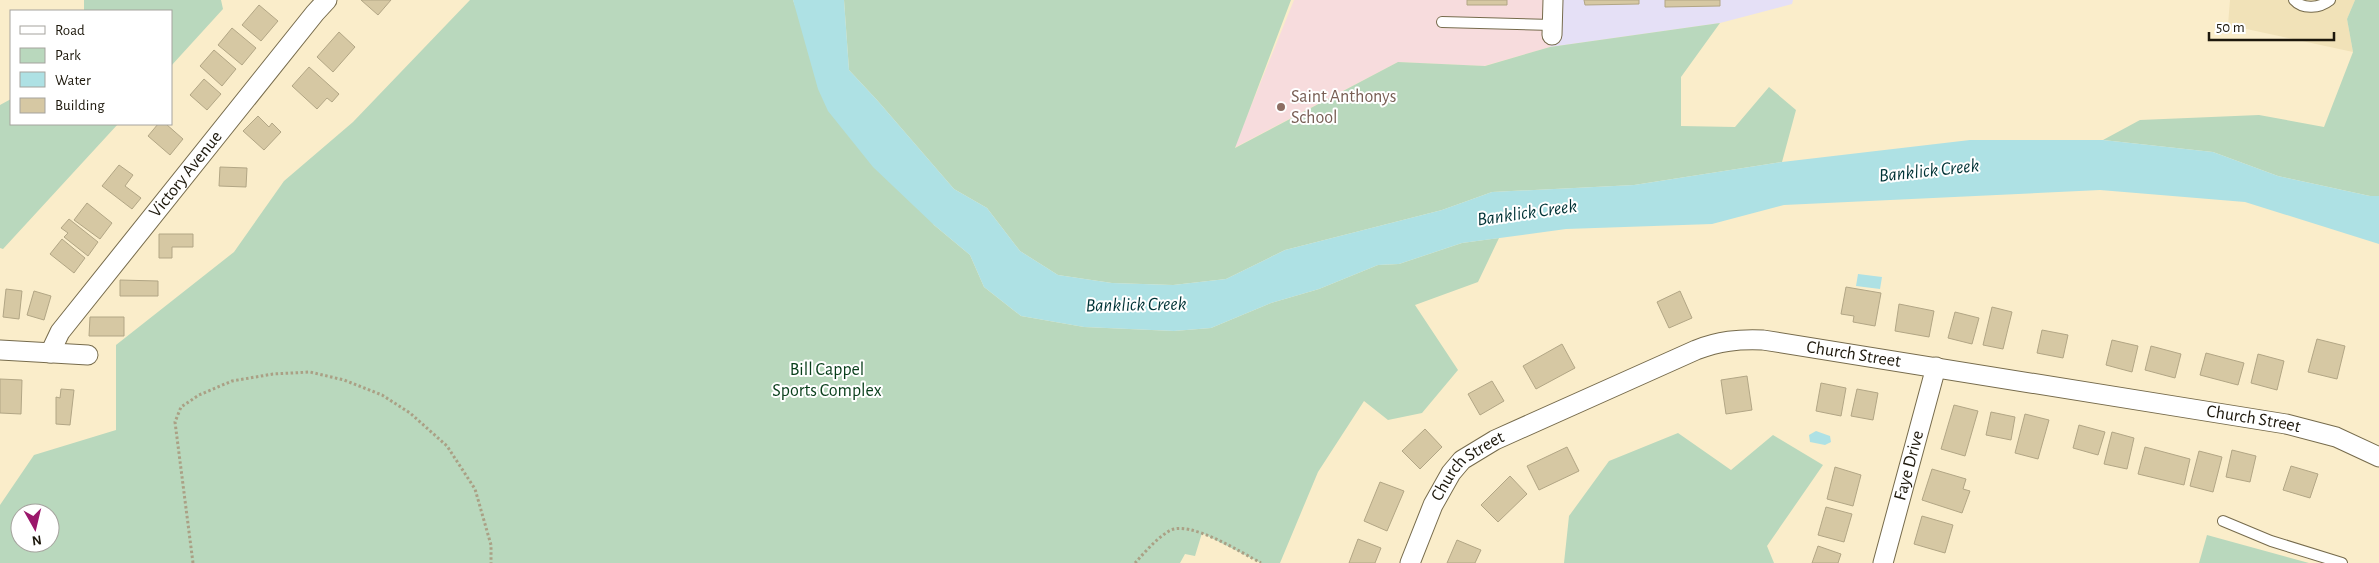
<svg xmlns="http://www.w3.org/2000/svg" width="2379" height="563" viewBox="0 0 2379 563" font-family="'Alegreya Sans',sans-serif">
<rect width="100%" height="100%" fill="#faedca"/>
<path fill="#f1e2b8" d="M2230 0H2355L2347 19 2353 52 2228 25Z"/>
<path fill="#e5e0f6" d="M1553 0H1793L1792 4 1720 23 1550 47 1552 35Z"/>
<path fill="#f7dcdd" d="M1294 0H1553L1552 35 1550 47 1484 66 1398 62 1234 148Z"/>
<path fill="#b9d8bd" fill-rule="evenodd" d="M84 0H221L223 9 171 66V11H84Z
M470 0H793L800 19 934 225 970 255 984 287 1021 316 1084 327 1174 331 1211 328 1271 303 1319 289 1378 265 1399 264 1462 243 1499 238 1478 282 1415 305 1458 370 1422 413 1388 420 1364 401 1318 472 1280 563H1261L1202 533 1195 556 1185 554 1180 563H0V505L34 455 116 430V345L234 252 284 181 353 122ZM20 513H50V543H20Z
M844 0H1291L1235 148 1398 62 1485 66 1550 47 1720 23 1681 77V126L1735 127 1769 87 1796 110 1782 162 1634 185 1492 192 1442 210 1285 250 1226 279 1173 285 1112 283 1058 275 1020 251 987 208 954 189 877 100 849 70Z
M2355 0H2379V196H2370L2278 176 2213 152 2103 140 2140 120 2259 115 2324 127 2353 52 2347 19Z
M11 99V124H118L3 249 0 248V105Z
M1678 433 1731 470 1773 435 1823 465 1767 546 1774 563H1564L1569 516 1609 461Z
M2207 535 2309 563H2199Z"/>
<path fill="#aee1e4" d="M793 0H844L849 70 877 100 954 189 987 208 1020 251 1058 275 1112 283 1173 285 1226 279 1285 250 1442 210 1492 192 1634 185 1782 162 1970 140H2103L2213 152 2278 176 2370 196H2379V244L2245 202 2100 190 1784 205 1712 224 1566 229 1462 243 1399 264 1378 265 1319 289 1271 303 1211 328 1174 331 1084 327 1021 316 984 287 970 255 934 225 873 167 828 111 818 89Z
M1858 274 1882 277 1880 289 1856 286Z
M1816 431 1830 436 1831 442 1825 445 1810 442 1809 435Z"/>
<path fill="#d6c8a3" stroke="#b2a685" d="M361 0H391L378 15Z
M1467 0H1507V5H1467Z
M1584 0H1639V4L1585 5Z
M1665 0H1720V6L1665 7Z
M259 5 278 21 261 41 242 25Z
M232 28 256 48 242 65 218 45Z
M339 32 355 47 333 72 317 57Z
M214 50 236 69 222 86 200 66Z
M309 67 339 94 332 102 327 98 317 109 292 86Z
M204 79 221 94 207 110 190 95Z
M258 116 269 127 272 123 281 132 264 150 243 131Z
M158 124H166L183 139 170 155 148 136Z
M119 165 133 175 125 186 141 198 132 209 102 186Z
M220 167 247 168 246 187 219 186Z
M87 203 112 223 100 239 74 220Z
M69 219 98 242 88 256 64 237 68 233 61 228Z
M159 234H193V247H172V258H159Z
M62 239 85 258 74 273 50 254Z
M120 280 158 281V296H120Z
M1846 287 1881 293 1875 326 1853 322 1854 316 1841 314Z
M6 289 22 291 19 319 3 317Z
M34 291 51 296 44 320 27 315Z
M1680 291 1692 318 1669 328 1657 302Z
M1899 304 1934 311 1929 337 1895 331Z
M1992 307 2012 312 2003 349 1983 345Z
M1955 312 1979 318 1972 344 1948 338Z
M90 317H124V336H89Z
M2042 330 2068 335 2063 358 2037 353Z
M2317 339 2345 346 2337 379 2308 372Z
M2112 340 2138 346 2132 372 2106 365Z
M1562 344 1575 368 1536 389 1523 366Z
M2151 346 2181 354 2175 378 2145 370Z
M2206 353 2244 363 2238 385 2200 375Z
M2258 354 2284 361 2277 390 2251 383Z
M1747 376 1752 410 1726 414 1721 380Z
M0 379 22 380 21 414 0 413Z
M1492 381 1504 401 1480 415 1468 394Z
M1821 383 1846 388 1841 416 1816 411Z
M61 389 74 390 70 425 56 424V397L60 398Z
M1857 389 1878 393 1873 420 1851 416Z
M1954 405 1978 411 1965 456 1941 449Z
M1991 412 2015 417 2011 440 1986 435Z
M2025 414 2049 420 2038 459 2015 453Z
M2079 425 2105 432 2098 455 2073 448Z
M1425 429 1442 447 1420 469 1402 451Z
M2112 432 2134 438 2127 469 2104 464Z
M1567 447 1579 471 1539 490 1527 466Z
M2145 447 2190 459 2184 485 2138 474Z
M2232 450 2256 456 2250 482 2226 477Z
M2199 451 2222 457 2213 492 2190 486Z
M2291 466 2318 474 2310 498 2283 490Z
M1835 467 1861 475 1853 506 1827 499Z
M1932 469 1966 479 1963 489 1970 491 1962 513 1922 500Z
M1510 476 1527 494 1498 522 1481 505Z
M1380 482 1404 491 1387 531 1364 521Z
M1826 507 1852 514 1844 542 1818 535Z
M1922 516 1953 525 1945 553 1914 544Z
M1358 539 1381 548 1375 563H1349Z
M1457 540 1481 550 1475 563H1447Z
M1818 546 1841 554 1838 563H1812Z"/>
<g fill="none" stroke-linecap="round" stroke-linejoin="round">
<defs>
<path id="lane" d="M2294 0C2303 10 2320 8 2330 0
M1442 22 1552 25
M2223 521 2271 541 2342 563"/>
<g id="street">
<path d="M1552 35 1553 0"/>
<path d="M0 350 88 355"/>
<path id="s1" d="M50 353 60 332 315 13 327 0"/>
<path id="s2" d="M1410 563 1433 505 1451 473 1462 460 1495 440 1696 350C1719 341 1738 339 1763 340L2286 424 2336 437 2379 457"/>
<path id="s3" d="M1883 563 1936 367"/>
</g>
</defs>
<use href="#lane" stroke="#766b4c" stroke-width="12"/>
<use href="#street" stroke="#766b4c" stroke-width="21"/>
<path stroke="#aaa085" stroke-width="3" stroke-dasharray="2.5 2.5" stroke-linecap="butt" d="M193 563 175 422 181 407 199 395 232 381 273 374 310 372 344 380 382 395 410 413 447 446 475 489 491 545V563
M1135 563C1145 552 1156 539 1169 531 1189 519 1242 553 1261 563"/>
<use href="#lane" stroke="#fff" stroke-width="10"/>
<use href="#street" stroke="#fff" stroke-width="19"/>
</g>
<circle fill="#8d6e63" stroke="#fff" stroke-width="2" cx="1281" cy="107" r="5"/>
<g text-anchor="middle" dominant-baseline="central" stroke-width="4" stroke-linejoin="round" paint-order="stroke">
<g font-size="18" fill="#785e54" stroke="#fff" text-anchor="start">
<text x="1291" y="97">Saint Anthonys<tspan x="1291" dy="21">School</tspan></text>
</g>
<g font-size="18" fill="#1d180c" stroke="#fff">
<text stroke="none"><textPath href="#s1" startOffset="225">Victory Avenue</textPath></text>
<text stroke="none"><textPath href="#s2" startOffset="535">Church Street</textPath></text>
<text stroke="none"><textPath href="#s2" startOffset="940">Church Street</textPath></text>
<text stroke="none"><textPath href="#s3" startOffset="101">Faye Drive</textPath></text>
<text stroke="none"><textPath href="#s2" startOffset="116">Church Street</textPath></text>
</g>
<g font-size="18" fill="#073d19" stroke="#fff">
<text x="827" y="370">Bill Cappel<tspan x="827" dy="21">Sports Complex</tspan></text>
</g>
<g font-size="19" font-style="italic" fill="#003336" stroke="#fff">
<text transform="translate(1929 171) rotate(-6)">Banklick Creek</text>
<text transform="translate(1527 213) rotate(-8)">Banklick Creek</text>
<text transform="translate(1136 305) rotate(-1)">Banklick Creek</text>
</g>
</g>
<rect x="10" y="10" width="162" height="115" fill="#ffffff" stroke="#a5a39e"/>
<rect x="20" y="26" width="25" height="8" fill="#ffffff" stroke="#a5a39e"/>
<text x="55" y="35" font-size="15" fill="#1d180c">Road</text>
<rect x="20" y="48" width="25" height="15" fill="#b9d8bd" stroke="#a5a39e"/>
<text x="55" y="60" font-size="15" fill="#1d180c">Park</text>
<rect x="20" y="72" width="25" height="15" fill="#aee1e4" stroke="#a5a39e"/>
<text x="55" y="85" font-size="15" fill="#1d180c">Water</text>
<rect x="20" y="98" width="25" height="15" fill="#d6c8a3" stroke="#a5a39e"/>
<text x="55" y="110" font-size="15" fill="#1d180c">Building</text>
<g transform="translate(35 528) rotate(172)"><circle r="24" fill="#ffffff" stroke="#a5a39e"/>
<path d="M0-4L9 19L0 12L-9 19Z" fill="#9b176b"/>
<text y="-8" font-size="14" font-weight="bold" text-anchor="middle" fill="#1d180c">N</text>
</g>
<path d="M2209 32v8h125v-8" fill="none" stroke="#1d180c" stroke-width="2.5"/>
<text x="2216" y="32" font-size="15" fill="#1d180c" stroke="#ffffff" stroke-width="4" paint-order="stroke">50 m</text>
</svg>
